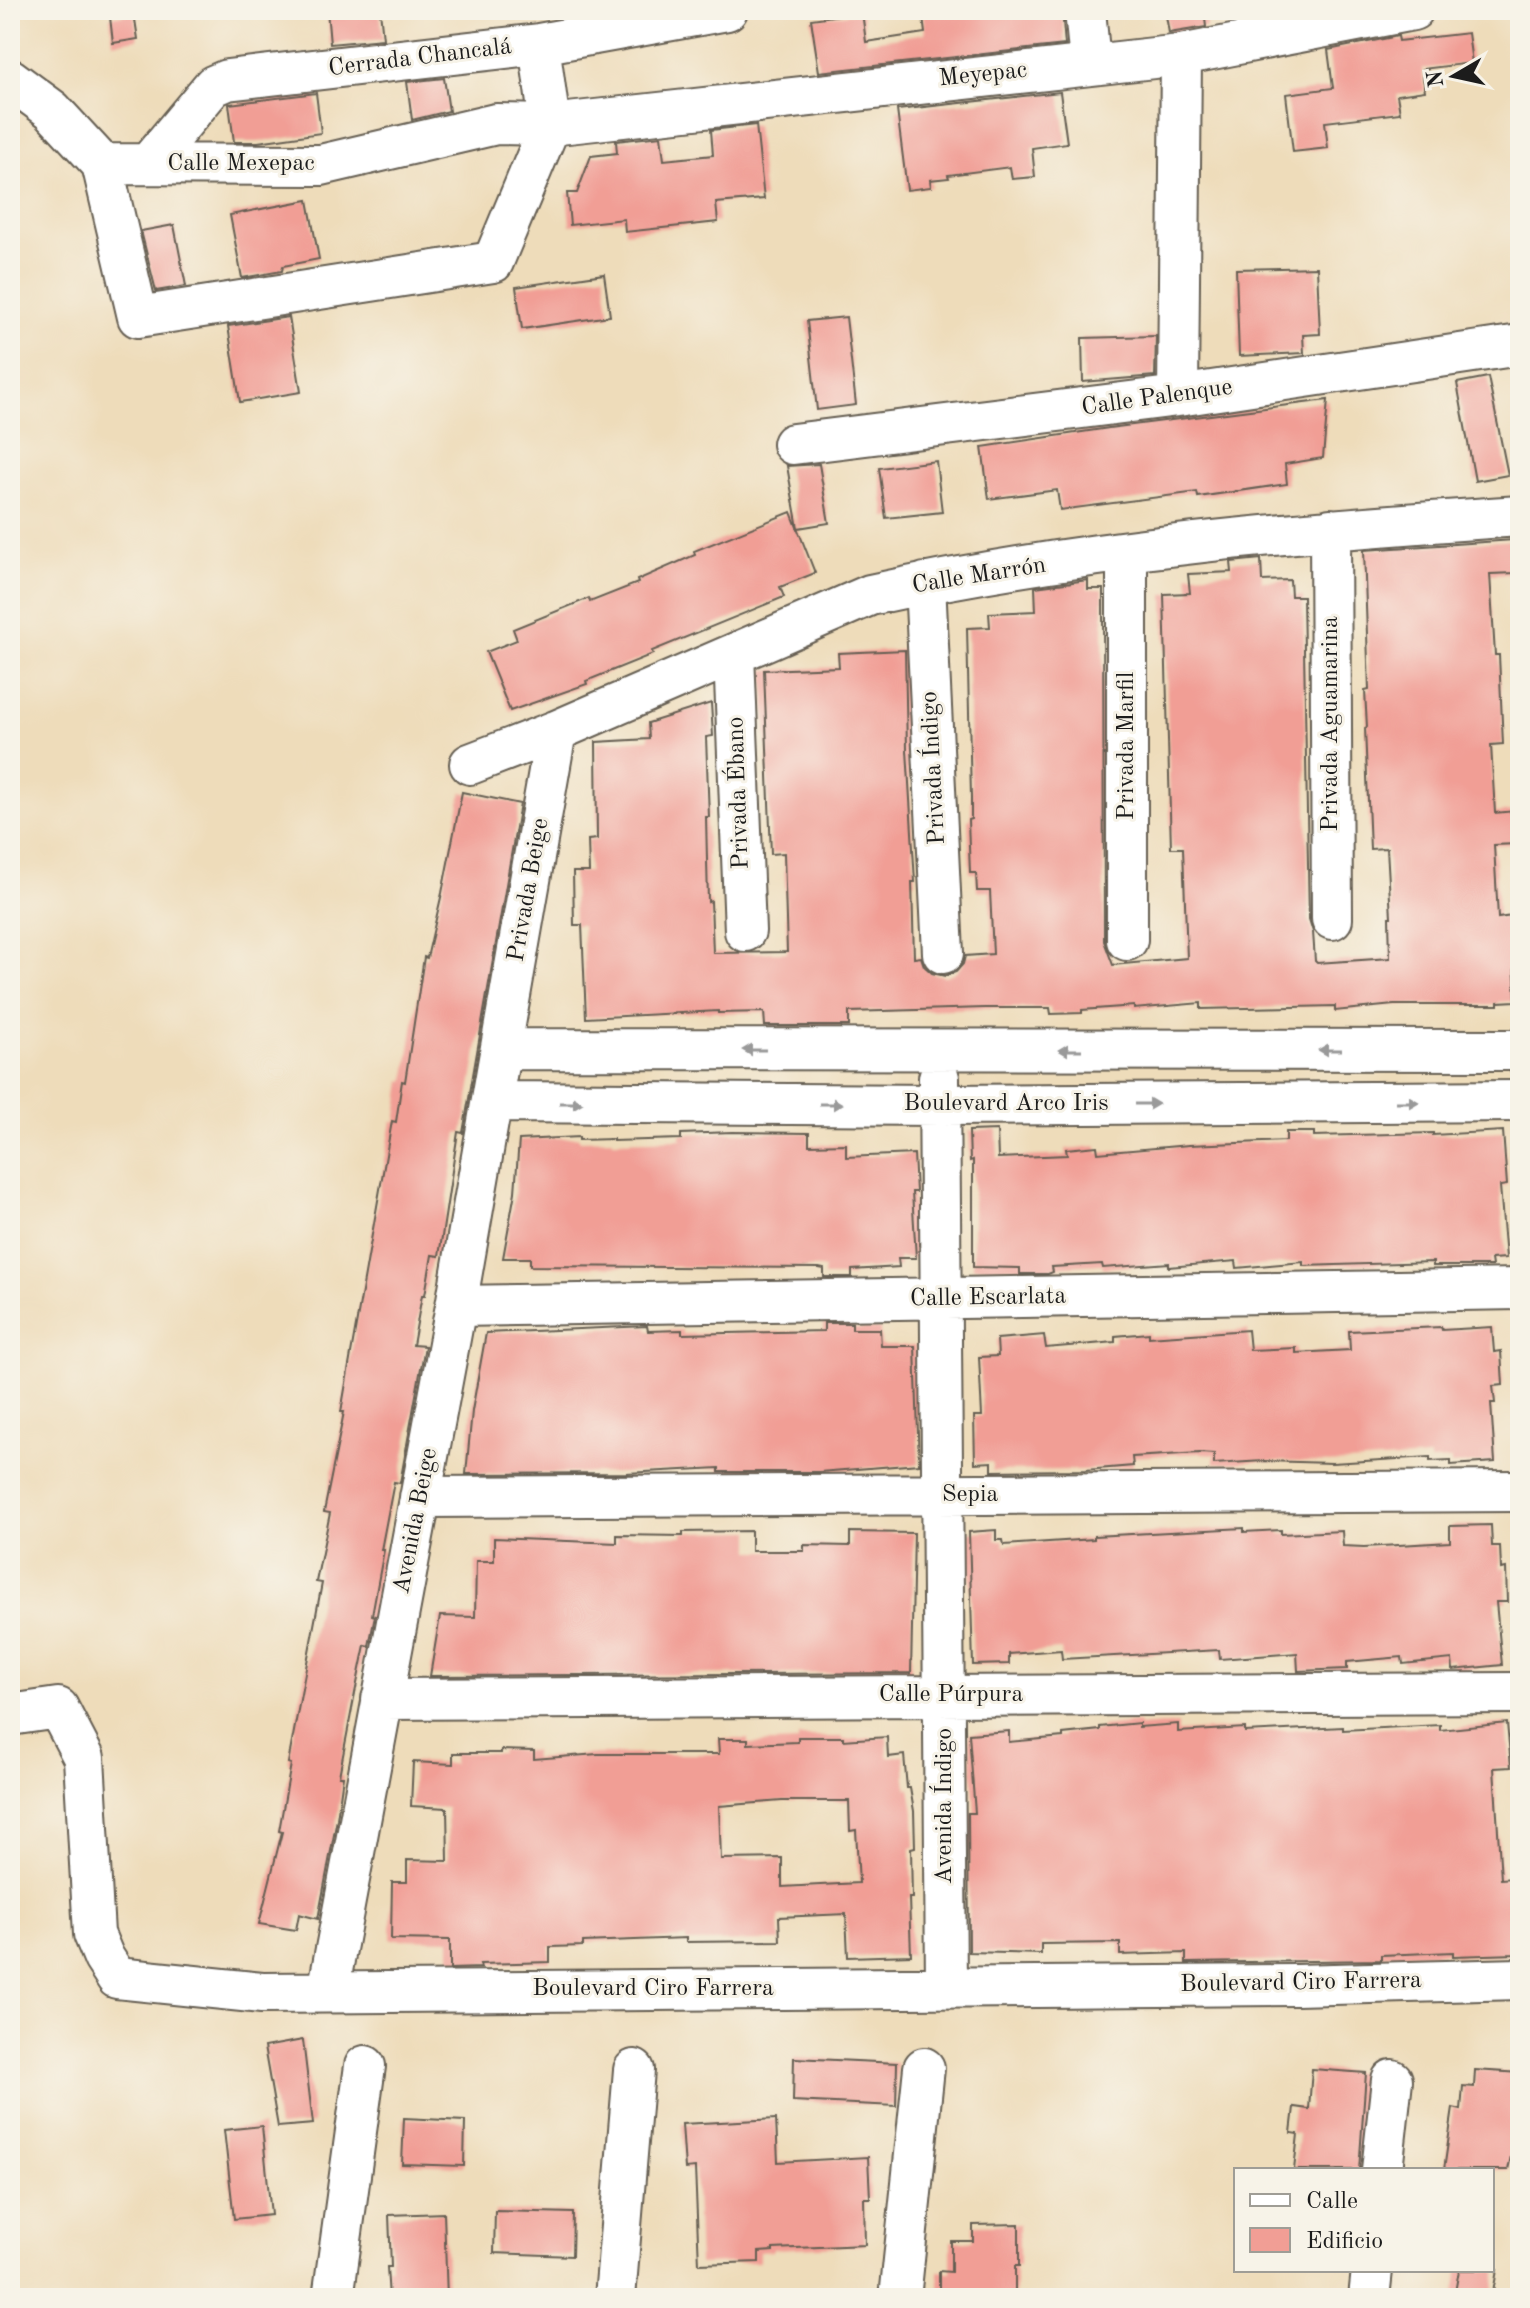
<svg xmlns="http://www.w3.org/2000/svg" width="1530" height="2308" viewBox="0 0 1530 2308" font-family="'Old Standard TT',serif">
<rect width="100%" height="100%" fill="#f7f3e8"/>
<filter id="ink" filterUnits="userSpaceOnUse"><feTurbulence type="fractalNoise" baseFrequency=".0125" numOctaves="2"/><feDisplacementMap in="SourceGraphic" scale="16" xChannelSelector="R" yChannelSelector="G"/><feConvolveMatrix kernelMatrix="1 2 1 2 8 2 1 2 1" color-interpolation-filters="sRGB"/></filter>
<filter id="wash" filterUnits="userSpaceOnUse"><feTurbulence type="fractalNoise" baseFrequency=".006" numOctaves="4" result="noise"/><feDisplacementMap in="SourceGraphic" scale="32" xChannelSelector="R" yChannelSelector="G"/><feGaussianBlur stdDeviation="1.8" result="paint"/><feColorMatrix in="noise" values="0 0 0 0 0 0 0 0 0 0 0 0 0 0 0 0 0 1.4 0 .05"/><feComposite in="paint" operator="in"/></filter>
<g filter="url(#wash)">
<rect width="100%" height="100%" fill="#eedcba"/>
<g id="blocks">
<path fill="#f19e95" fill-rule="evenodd" d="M327 10H380L383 39 330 44Z
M922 10H1062L1065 45 819 72 811 19 862 12 866 42 925 33Z
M1165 10H1204L1206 27 1169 33Z
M134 13 138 39 113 43 110 17Z
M1468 33 1472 63 1422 69 1425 91 1397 95 1400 113 1325 122 1328 148 1293 152 1286 94 1333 88 1328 50 1398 36 1399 41Z
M444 78 449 111 412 120 407 82Z
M1060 92 1067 143 1032 148 1035 177 1012 179 1010 167 948 175 949 178 930 180 931 187 907 190 897 110Z
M316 93 321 133 258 142H234L229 104Z
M756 125 764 199 716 203 718 222 625 232 624 219 570 225 567 193H577L591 156 617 153 616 141 661 136 664 160 713 155 711 130Z
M308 200 319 259 283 266 282 271 242 278 230 215Z
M174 225 186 286 156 291 141 231Z
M1317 267 1320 334 1303 335 1304 353 1239 356 1236 269Z
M604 274 610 316 522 329 516 287Z
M289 317 301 392 240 402 228 326Z
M846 317 856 405 817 410 807 321Z
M1156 336 1155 376 1083 382 1082 338Z
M1488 377 1508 475 1475 481 1457 383Z
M1328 400 1323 458 1285 464 1287 484 1198 497 1197 492 1060 510 1057 490 989 499 982 447 1109 428Z
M936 461 942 512 886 518 879 468Z
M819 464 829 523 798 528 787 466Z
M791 512 815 573 780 587 784 597 652 651 653 654 586 681 587 684 510 711 486 652 517 640 513 629 589 598 590 602 638 583 637 580 695 555 694 551Z
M1514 540 1515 573 1490 574 1495 655H1499L1503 744 1491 745 1495 813 1515 811 1517 844 1494 845 1498 918 1512 916 1516 1001 1498 1002V1005H1394L1335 1011V1006L1201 1009V1003L1134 1009V1006L1082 1010V1013L1051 1014 1050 1008H985L849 1012V1026H765L764 1012 718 1013V1011L586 1018 582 925H574L573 872H589L588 840 597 839 596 742 649 739 648 723 711 703 713 736 706 737 709 817H706L708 902 711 901 713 953 787 952 784 853 771 854 764 670 839 667 838 653 905 650 907 750 915 882H912L914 958 921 957 924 966 932 973 945 976 956 972 963 964 965 956 993 954 990 891H977L976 873H970L968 820 971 819V797L967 628 990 627 989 613 1036 611 1035 587 1088 580V589H1103L1104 941 1113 965 1187 958 1183 848H1171L1164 594 1190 593 1188 574 1232 572 1231 562 1261 559 1262 581 1290 580 1291 596H1303L1309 919 1313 932 1315 961 1317 963 1390 958 1389 917H1391L1387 848 1370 849 1365 728 1367 727 1365 691 1369 690 1364 550Z
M462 792 520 804 463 1133 458 1132 439 1256 432 1255 425 1295H422L413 1345 425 1346 400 1483 394 1482 381 1550H384L372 1615 375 1616 369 1646 365 1645 355 1693 339 1776H343L337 1819 318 1919 299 1914 296 1930 259 1924 282 1832 279 1831 291 1764 288 1763 322 1583 316 1582 330 1513 324 1512 344 1412H341L351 1354 392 1121 396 1122 402 1081 405 1082 424 957 427 958 442 893Z
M997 1130 998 1158 1067 1155 1066 1149 1097 1146 1098 1153 1189 1145 1286 1141V1132H1314V1136L1433 1133V1135L1503 1131 1507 1185 1500 1186 1506 1258 1491 1259 1492 1266H1433V1262L1303 1266V1262L1237 1268 1236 1261 1169 1267V1263L1103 1268 1102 1264 1052 1267 1053 1272 1048 1274H1020V1268L973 1267V1160L970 1161 969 1131Z
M732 1132 809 1133V1145L846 1144V1157L914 1154 916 1192H912L916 1258H898L899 1267 852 1270V1277H824V1269L819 1268 530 1266V1258H503L515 1192 519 1140 579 1137V1140L613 1139V1141L681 1139V1134Z
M824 1323H852V1329H880L881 1346H915L919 1464 819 1472H719V1468L626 1473 466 1474 472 1411 486 1333 647 1326 648 1331 682 1330V1334L824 1331Z
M1441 1327 1442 1330 1492 1327 1494 1352 1501 1351 1503 1385 1493 1386 1495 1403H1491L1495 1462 1451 1465V1460L1430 1461V1457L1332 1463 1264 1461 1214 1464V1454L1200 1453 1132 1457 1133 1466 1085 1470 992 1471V1462L975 1463 974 1416H982L979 1357 998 1356 997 1339 1044 1335 1046 1348 1115 1342V1336L1149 1333V1337L1248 1330 1250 1350 1296 1348V1353L1350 1350 1349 1331Z
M1491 1525 1492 1546H1500L1501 1569 1506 1568 1507 1602H1496L1502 1665 1453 1670 1452 1659 1403 1664 1402 1657 1347 1662V1669L1298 1671 1297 1653 1220 1659 1219 1650 1062 1659 1061 1650 1009 1654V1664L973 1665 969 1532 996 1530V1540H1003L1004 1545 1094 1539V1536L1244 1528V1532L1281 1530V1534L1342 1531 1343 1546 1364 1547 1450 1542V1526Z
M751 1531V1551H804V1545L850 1546V1532L914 1533 911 1673 430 1676 440 1616 475 1617 476 1561H494V1538L617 1543V1535L683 1536V1532Z
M1139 1723V1727L1178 1724V1732L1245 1728V1732L1343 1727V1730L1440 1725V1730L1507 1723 1511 1767 1494 1768 1501 1879 1513 1878 1517 1954 1453 1956V1952L1381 1955V1960L1186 1963V1953L1120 1955V1943L1041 1944V1954L969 1952 968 1813H975L969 1734 1009 1731V1742L1063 1737V1734L1100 1730V1727Z
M798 1737H843V1740L887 1737 888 1757 904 1755 907 1788H910L914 1811 915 1847 911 1848 912 1898H909L911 1955 848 1957 846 1914 779 1917 780 1941 686 1942V1938L583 1942V1946L550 1947V1962L480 1964 481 1968 450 1969V1940L391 1939 392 1882H407V1860L448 1861 447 1808 411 1806 413 1762 453 1764V1753H501V1750L534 1751V1759L598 1754H719L718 1739H748V1744L798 1742ZM782 1801H849L850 1831 856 1830 859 1883 782 1887V1858L721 1859 719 1806Z
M303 2040 313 2124 278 2127 264 2047Z
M794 2058 897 2063 896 2106 793 2101Z
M1312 2069 1366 2073 1359 2170H1294L1298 2134 1291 2133 1294 2107 1309 2109Z
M1475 2070 1520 2073 1518 2123 1508 2170H1444L1453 2108 1461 2110 1463 2086 1474 2087Z
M404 2118 465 2121 464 2166 402 2164Z
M776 2119 778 2162 868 2157 870 2198H864L865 2245 773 2249V2251L759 2252V2262L699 2264 695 2168 685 2169 682 2124Z
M262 2126 271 2215 234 2219 224 2130Z
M495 2211 573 2213 572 2256 494 2253Z
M444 2213 447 2298H389L387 2267H391L389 2215Z
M1019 2224V2266H1015V2298H939V2271L951 2272V2241H973V2225Z
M1459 2270H1497L1492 2298H1454Z"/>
</g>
</g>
<g filter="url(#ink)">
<use href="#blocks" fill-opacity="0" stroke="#665f53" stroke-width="2"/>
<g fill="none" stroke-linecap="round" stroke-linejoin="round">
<defs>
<path id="minor" d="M1085 10 1090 63
M10 79 52 110 102 164 321 165 496 124 550 125 1181 55 1413 10
M102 164 138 317 493 262 550 125 539 44
M148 164 213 86 227 80 539 44 727 10
M1178 396 1181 55
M793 444 1178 396 1520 345
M1330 529 1332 919
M1127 552V940
M925 583 943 953
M734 654 745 931
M470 764 556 731 870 595C1083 548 1303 530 1520 516
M502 1049 1520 1050
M939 1078 946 1987
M493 1102 940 1105 1520 1101
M456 1306 1520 1289
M420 1497 1520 1491
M382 1699 1520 1693
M10 1715 58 1708 84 1758 94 1934 104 1958 117 1978 262 1993 1296 1985 1520 1979
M328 1992 456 1306 556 731
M1382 2170 1392 2080
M333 2298 365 2066
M615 2298 634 2070
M900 2298 924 2068
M1369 2298 1372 2270"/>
</defs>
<use href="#minor" stroke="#665f53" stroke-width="44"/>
<use href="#minor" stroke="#fff" stroke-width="40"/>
</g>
<defs><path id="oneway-solid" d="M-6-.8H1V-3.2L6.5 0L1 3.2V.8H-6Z" transform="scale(2)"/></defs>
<g fill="#999">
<use href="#oneway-solid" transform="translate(754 1050) rotate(-180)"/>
<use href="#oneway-solid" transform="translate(1070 1050) rotate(180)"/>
<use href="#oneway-solid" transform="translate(1330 1050) rotate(180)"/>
<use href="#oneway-solid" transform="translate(1407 1102)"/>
<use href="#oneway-solid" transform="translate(571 1103)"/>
<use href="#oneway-solid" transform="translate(831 1104)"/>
<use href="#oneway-solid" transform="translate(1147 1104)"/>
</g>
</g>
<g text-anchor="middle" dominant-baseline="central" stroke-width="6" stroke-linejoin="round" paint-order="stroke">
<g font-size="24" fill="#1c1c1c" stroke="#f7f3e8">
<text transform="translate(420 58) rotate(-7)">Cerrada Chancalá</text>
<text transform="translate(983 75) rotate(-6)">Meyepac</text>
<text x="241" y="164">Calle Mexepac</text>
<text transform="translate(1157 398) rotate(-8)">Calle Palenque</text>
<text transform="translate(979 576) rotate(-9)">Calle Marrón</text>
<text transform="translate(1331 724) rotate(-90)">Privada Aguamarina</text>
<text transform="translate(1127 746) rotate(-90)">Privada Marfil</text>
<text transform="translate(934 768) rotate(-93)">Privada Índigo</text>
<text transform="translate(739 793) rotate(-92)">Privada Ébano</text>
<text transform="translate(529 890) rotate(-80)">Privada Beige</text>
<text x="1006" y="1104">Boulevard Arco Iris</text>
<text transform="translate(988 1298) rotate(-1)">Calle Escarlata</text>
<text x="970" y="1495">Sepia</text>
<text transform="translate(416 1521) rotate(-79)">Avenida Beige</text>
<text x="951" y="1695">Calle Púrpura</text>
<text transform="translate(945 1806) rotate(-90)">Avenida Índigo</text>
<text transform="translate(1301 1983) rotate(-1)">Boulevard Ciro Farrera</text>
<text x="653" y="1989">Boulevard Ciro Farrera</text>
</g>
</g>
<rect width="1530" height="2308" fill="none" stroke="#f7f3e8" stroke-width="40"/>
<rect x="1234" y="2168" width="260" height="104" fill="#f7f3e8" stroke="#9f9d96" stroke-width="2"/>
<rect x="1250" y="2194" width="40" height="12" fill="#ffffff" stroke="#9f9d96" stroke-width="2"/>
<text x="1306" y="2208" font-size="24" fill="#1c1c1c">Calle</text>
<rect x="1250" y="2228" width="40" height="24" fill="#f19e95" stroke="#9f9d96" stroke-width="2"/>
<text x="1306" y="2248" font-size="24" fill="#1c1c1c">Edificio</text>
<g transform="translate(1454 76) rotate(261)" stroke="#f7f3e8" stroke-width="6" paint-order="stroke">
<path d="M0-6L14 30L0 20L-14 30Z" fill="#1c1c1c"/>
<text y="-12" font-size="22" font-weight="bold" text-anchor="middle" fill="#1c1c1c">N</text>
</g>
</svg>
